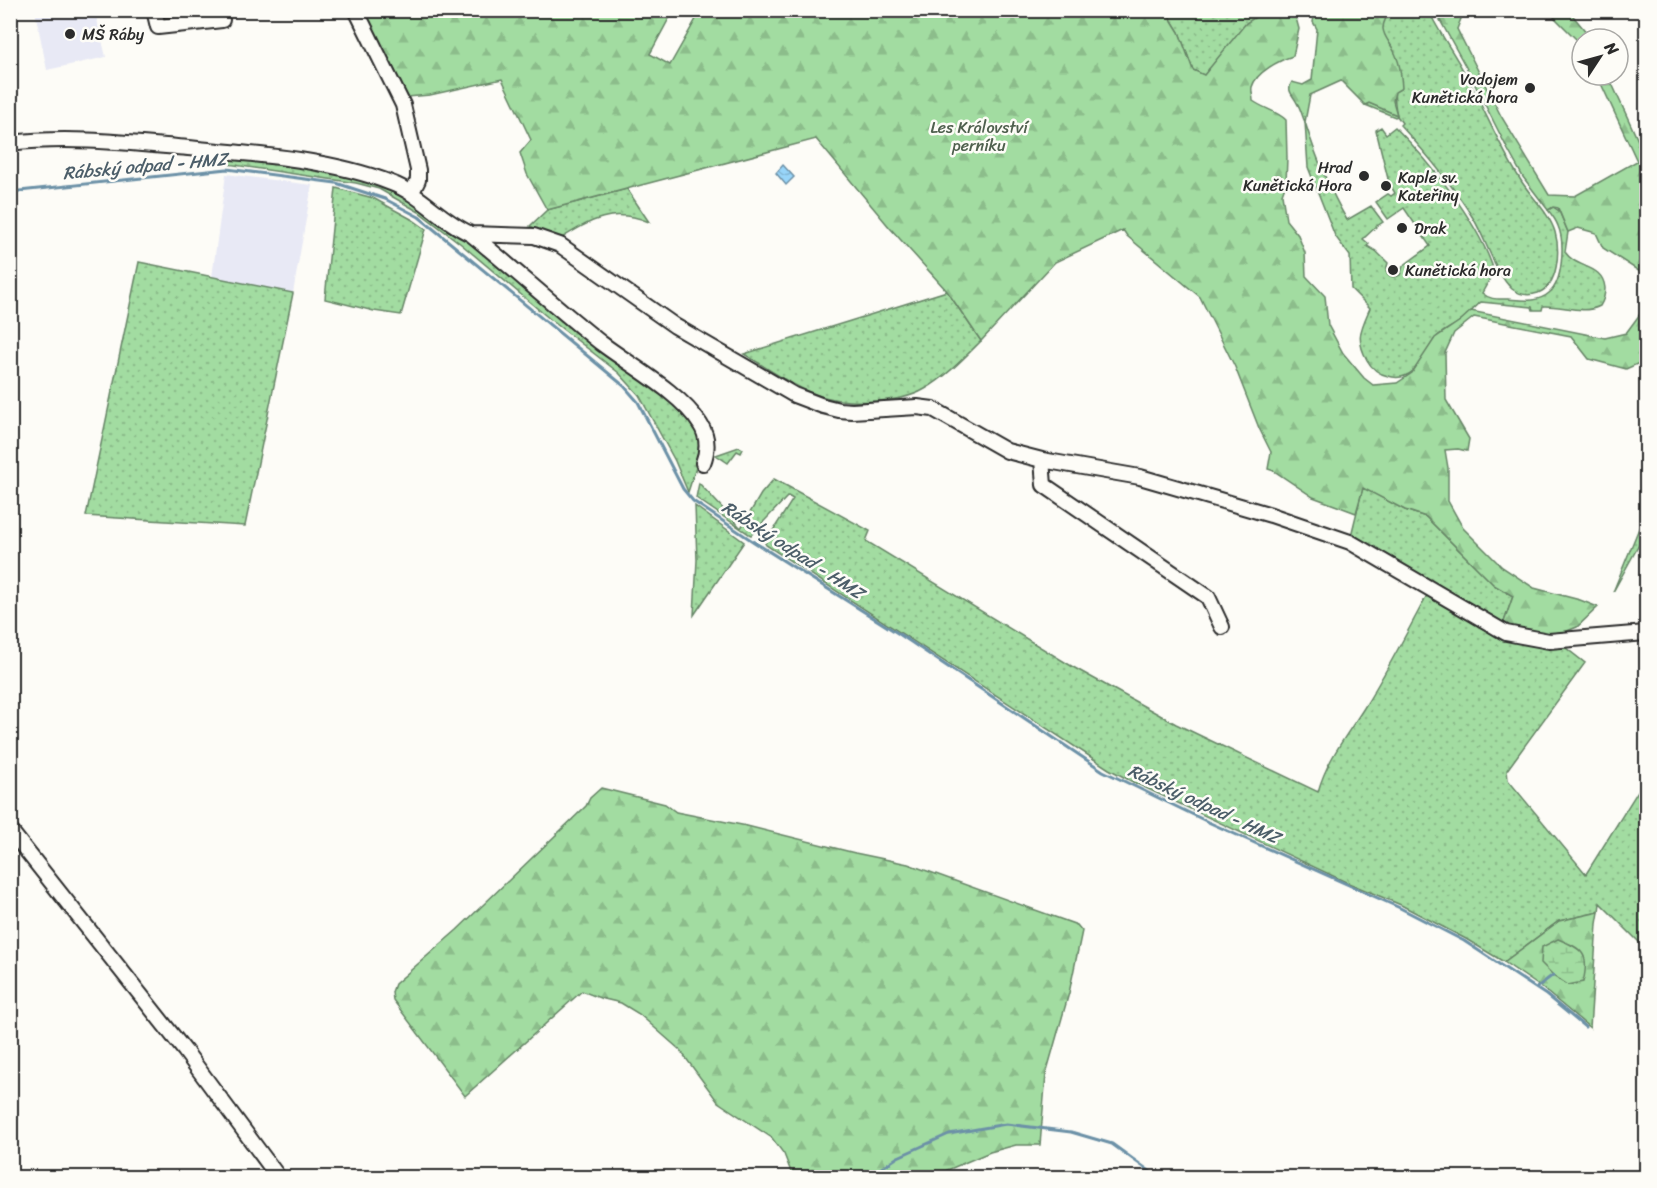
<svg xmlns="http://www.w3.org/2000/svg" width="1657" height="1188" viewBox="0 0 1657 1188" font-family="Sriracha,sans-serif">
<defs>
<pattern id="grass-dots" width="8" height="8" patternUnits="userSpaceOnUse" patternTransform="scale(1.5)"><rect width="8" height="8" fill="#a2dca1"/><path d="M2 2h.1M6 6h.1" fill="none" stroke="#8cbd8b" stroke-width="1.8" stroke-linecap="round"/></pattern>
<pattern id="forest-firs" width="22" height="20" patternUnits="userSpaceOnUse" patternTransform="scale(1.5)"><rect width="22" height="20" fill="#a2dca1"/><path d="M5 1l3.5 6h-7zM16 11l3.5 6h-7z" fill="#8cbd8b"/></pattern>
<pattern id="wetland-marsh" width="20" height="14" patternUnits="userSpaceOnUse" patternTransform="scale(1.5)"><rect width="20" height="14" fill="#a2dca1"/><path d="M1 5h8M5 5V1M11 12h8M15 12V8" fill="none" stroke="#8cbd8b"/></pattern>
<pattern id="water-waves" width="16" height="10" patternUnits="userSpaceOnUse" patternTransform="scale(1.5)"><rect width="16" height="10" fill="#98d5f9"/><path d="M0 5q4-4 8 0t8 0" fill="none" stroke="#83b7d6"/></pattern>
</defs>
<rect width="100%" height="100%" fill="#fdfcf7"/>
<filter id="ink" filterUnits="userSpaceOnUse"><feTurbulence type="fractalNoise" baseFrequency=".0167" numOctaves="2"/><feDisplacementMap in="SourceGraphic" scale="12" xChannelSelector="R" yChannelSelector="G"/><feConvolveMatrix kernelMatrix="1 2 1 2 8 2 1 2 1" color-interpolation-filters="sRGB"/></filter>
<g filter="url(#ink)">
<path fill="#e8e9f5" d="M35 11H95L106 57 47 70Z
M226 174 312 185 293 293 212 277Z"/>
<path fill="url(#grass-dots)" stroke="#668466" stroke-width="1.5" d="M1166 11H1265L1246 24 1204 76 1193 70 1179 32Z
M1391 11H1429C1438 31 1452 50 1463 70 1483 106 1498 144 1520 179 1530 196 1549 212 1555 232 1560 250 1559 285 1538 293 1529 296 1520 295 1512 289 1496 275 1485 237 1473 218 1452 184 1426 153 1400 125L1402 123 1397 116 1395 117 1365 105 1369 103 1397 115C1391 94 1397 73 1394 53 1393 45 1385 39 1382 32 1380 23 1386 17 1391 11Z
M1305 122C1316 157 1329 189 1347 220L1371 206 1383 222 1377 226 1363 239 1369 244 1367 246 1376 251 1388 263 1386 270C1388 277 1394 278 1400 275L1403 266 1430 246 1404 208 1388 219 1376 202 1388 194 1391 196 1395 193 1389 183 1376 130 1381 127 1386 134 1395 127C1431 163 1475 218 1492 265L1493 273 1482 293C1490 300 1497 299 1508 299 1521 300 1538 303 1549 293 1563 282 1565 242 1558 226 1556 220 1552 215 1548 210L1553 207 1559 211 1568 232 1565 252C1576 269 1603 264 1605 288 1605 295 1604 300 1600 306 1582 315 1562 305 1543 306L1542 310H1533L1532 307 1481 302C1474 308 1468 316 1460 321 1453 327 1439 332 1434 340 1423 357 1414 384 1388 376 1378 374 1372 369 1367 360 1355 338 1361 329 1370 308L1351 289 1350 256 1335 236 1308 167Z
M114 148 264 158 368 180 419 204 679 404 700 434 701 452 688 492 675 461 639 395 619 373 551 320 461 244 419 212 379 189 356 183 227 164 228 160Z
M336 188 373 198 413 220 426 229 401 315 374 311 325 299Z
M627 189 649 222C612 207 591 220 560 239L530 226 547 210Z
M139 262 293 293 245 526 86 516Z
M947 291 981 341C964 358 946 377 925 389 898 405 841 405 812 393 789 384 766 367 744 354Z
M739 447 743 449 741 453 737 451 728 463 716 455Z
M774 479 870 531 866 541 1073 667 1176 724 1318 792C1326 761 1347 735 1364 708 1387 671 1407 633 1427 595L1504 638 1562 645 1585 663 1507 770 1508 780 1586 874 1646 778V949L1600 903 1599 912 1559 921 1504 962 1466 939 1401 905 1346 882 1131 781 1109 769 766 545 765 543 793 499 788 496 751 535 749 534 696 498 699 483 741 528 761 494Z
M1363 487 1405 510 1426 517 1494 585 1513 596 1503 625 1351 536Z
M695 506 744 542 694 615 697 560Z
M1646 511V532L1613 592Z"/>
<path fill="url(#forest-firs)" stroke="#668466" stroke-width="1.5" d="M362 11H673L650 54 670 65 696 19 680 11H1166L1179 32 1193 70 1204 75 1246 23 1265 11H1301L1296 18 1299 29 1293 56C1280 60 1256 72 1252 87 1251 91 1253 96 1253 101 1264 109 1277 111 1286 120L1287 158 1286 183 1282 194 1286 220 1298 235 1305 253 1306 276 1325 296 1328 325 1343 353 1364 378 1373 385 1397 383 1412 373 1435 338 1460 321 1471 311 1605 338 1626 333 1643 310 1646 296V360L1626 369 1589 359 1571 336 1474 317 1454 333 1445 353 1446 400 1469 439 1467 451 1458 449 1445 450 1448 468V501L1463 528 1502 567 1534 588 1580 600 1598 607 1577 627 1550 638 1508 627 1503 625 1513 596 1494 585 1426 517 1405 510 1363 488 1356 513 1313 497 1274 471 1268 469 1271 452 1259 428 1235 367 1200 297 1127 236 1123 230 1055 262 981 341 947 291 890 228 816 139 547 210 527 174 520 153 531 140 502 79 430 95 407 97Z
M1315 11H1391C1373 33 1390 37 1397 58 1401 67 1401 78 1402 88L1395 92 1393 101 1397 115 1369 103 1365 105 1341 81 1310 95 1305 122C1302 116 1301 109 1297 103 1293 95 1286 91 1292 82L1303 85 1312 80 1317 29 1313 22Z
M1435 11H1464L1457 29 1501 116 1549 195 1575 196 1637 161 1597 75H1608L1646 158V295L1642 273 1603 248 1596 233 1578 228 1568 232 1558 208 1553 207 1548 210 1523 177 1508 150 1467 69Z
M1548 11H1569L1592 39H1582V45Z
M601 788 665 804 676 812 747 826 855 853 908 864 1077 925 1082 931 1069 993 1046 1074 1040 1145H1016L990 1152 931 1177H793L784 1154 772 1138 718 1102 680 1050 639 1014 621 1003 600 998 582 991 465 1096 393 1000 392 992 395 984 457 930 586 806 590 798Z
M1599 912 1597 924 1590 1028 1542 988 1504 962 1559 921Z"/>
<path fill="url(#wetland-marsh)" stroke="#668466" stroke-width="1.5" d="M1558 939C1583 949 1590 954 1583 982L1568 985 1553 975 1541 963 1542 947Z"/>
<path fill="url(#water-waves)" stroke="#6c91a7" stroke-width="1.5" d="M783 165 794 177 786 185 776 173Z"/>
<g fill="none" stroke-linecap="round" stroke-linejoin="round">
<path stroke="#6c91a7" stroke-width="3" d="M10 192 227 169 336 183 385 199 419 217 624 386 638 402 683 489 693 501 754 542 899 634 1103 771 1208 822 1400 908 1464 941 1546 995 1585 1027
M1536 988 1553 975
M871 1178 880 1169 898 1157 949 1134 1006 1124 1071 1132 1112 1144 1159 1178"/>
<defs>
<path id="minor" d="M154 10 158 27 222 20
M356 10 403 105 418 170V180L412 192
M10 143C70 136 129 143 188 148 253 154 330 159 391 183 421 194 441 221 471 234 515 270 557 308 601 343 630 365 681 393 700 424 708 436 708 450 703 463
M471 234 534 236 560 245 675 326 794 395 823 406 839 410 852 411 917 407 933 409 1007 451 1042 460 1140 477 1271 515 1350 542 1506 633 1549 641 1646 633
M1042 460 1044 485 1208 597 1222 627
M10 830 185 1051 279 1178"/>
</defs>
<use href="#minor" stroke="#2b2b2b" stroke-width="18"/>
<use href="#minor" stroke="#fdfcf7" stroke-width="14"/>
</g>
</g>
<g fill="#2b2b2b" stroke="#fdfcf7" stroke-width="2">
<circle cx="70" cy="34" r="6"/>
<circle cx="1530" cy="88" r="6"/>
<circle cx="1364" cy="176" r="6"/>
<circle cx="1386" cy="186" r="6"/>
<circle cx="1402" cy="228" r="6"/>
<circle cx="1393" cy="270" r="6"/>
</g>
<g text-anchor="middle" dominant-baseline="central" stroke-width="5" stroke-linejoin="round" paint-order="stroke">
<g font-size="16" fill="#2b2b2b" stroke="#fdfcf7" text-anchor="start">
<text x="82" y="34">MŠ Ráby</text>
<text x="1518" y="79" text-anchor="end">Vodojem<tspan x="1518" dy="18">Kunětická hora</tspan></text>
<text x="1352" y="167" text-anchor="end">Hrad<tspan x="1352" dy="18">Kunětická Hora</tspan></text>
<text x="1398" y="177">Kaple sv.<tspan x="1398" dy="18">Kateřiny</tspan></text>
<text x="1414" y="228">Drak</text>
<text x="1405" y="270">Kunětická hora</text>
</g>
<g font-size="16" fill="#4f604e" stroke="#fdfcf7">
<text x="979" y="127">Les Království<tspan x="979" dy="18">perníku</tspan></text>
</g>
<g font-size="18" font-style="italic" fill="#4c5e69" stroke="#fdfcf7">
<text transform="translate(145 166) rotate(-5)">Rábský odpad - HMZ</text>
<text transform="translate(793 550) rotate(33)">Rábský odpad - HMZ</text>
<text transform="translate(1204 804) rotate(25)">Rábský odpad - HMZ</text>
</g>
</g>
<rect width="1657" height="1188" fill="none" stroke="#fdfcf7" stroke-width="36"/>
<rect x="18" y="18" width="1621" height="1152" fill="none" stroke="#2b2b2b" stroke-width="2" filter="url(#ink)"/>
<g transform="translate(1600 57) rotate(54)"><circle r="28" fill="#fdfcf7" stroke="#a9a8a5" stroke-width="1.5"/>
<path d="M0-4.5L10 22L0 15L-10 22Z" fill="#2b2b2b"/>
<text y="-9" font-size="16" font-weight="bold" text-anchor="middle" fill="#2b2b2b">N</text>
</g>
</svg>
